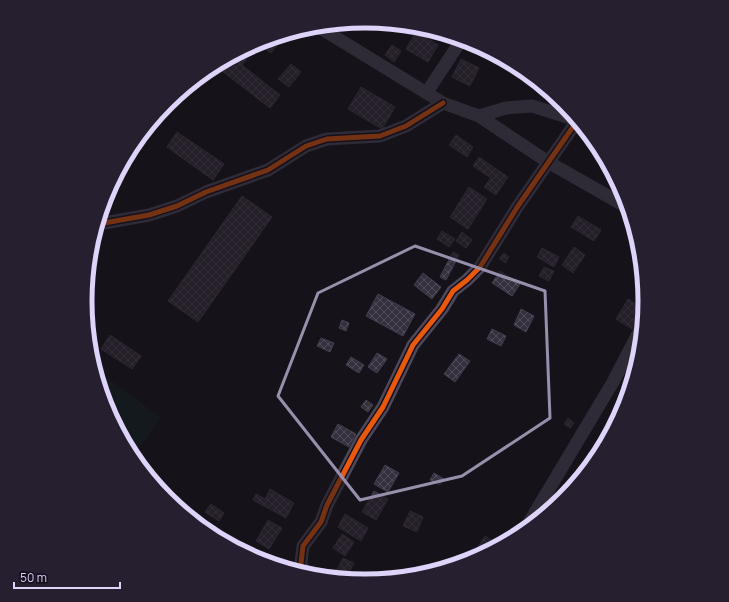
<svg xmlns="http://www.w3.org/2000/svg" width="729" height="602" viewBox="0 0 729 602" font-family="Manrope,sans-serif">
<defs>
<pattern id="building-cross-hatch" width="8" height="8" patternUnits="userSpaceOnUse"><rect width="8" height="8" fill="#35303d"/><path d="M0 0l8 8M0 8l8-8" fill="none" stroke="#524d5a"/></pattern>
</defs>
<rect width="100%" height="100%" fill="#16121a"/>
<path fill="#132225" d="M93 367 161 418 132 457 106 408Z"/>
<path fill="url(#building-cross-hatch)" stroke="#443e4d" d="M416 32 438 45 428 62 406 49Z
M284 34 285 35 271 53 257 42Z
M392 45 401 51 394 62 385 55Z
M239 52 247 59 242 65 280 95 270 108 218 68 225 60Z
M461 59 479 68 470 86 452 77Z
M291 64 301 72 289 87 278 79Z
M361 87 395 107 382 129 348 109Z
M177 132 224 164 213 180 167 147Z
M456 135 473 147 467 157 449 145Z
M479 157 508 177 496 195 484 187 491 178 473 166Z
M469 187 487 199 468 229 450 217Z
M242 196 272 217 198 322 168 301Z
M578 216 601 230 594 241 571 227Z
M442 231 455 239 449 247 437 239Z
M462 232 472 240 466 248 456 241Z
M574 247 585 255 573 273 562 265Z
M542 248 559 257 554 267 537 257Z
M453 252 459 255 446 280 440 277Z
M504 253 509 257 505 263 499 258Z
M544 267 554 271 549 281 539 276Z
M500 271 520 284 512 296 492 283Z
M423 273 441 287 432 299 414 285Z
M378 294 415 314 403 336 366 316Z
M628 299 644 309 632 329 616 319Z
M521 309 534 316 526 332 514 325Z
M342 320 349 323 346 331 339 328Z
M492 329 506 336 501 346 487 339Z
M110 335 141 356 132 369 101 349Z
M321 338 334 343 330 352 317 346Z
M377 353 387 359 377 373 368 367Z
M459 354 470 361 455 382 444 374Z
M351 357 364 365 359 373 346 365Z
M366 400 373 405 368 412 361 407Z
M568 418 574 423 570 428 564 424Z
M338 424 356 434 349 447 331 437Z
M385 465 399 473 388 492 374 484Z
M434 473 444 479 440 485 430 480Z
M270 489 294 503 286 518 253 500 256 494 265 499Z
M374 491 388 499 376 520 362 512Z
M211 504 224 513 219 521 205 512Z
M410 511 423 517 417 532 403 526Z
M345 514 368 528 361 541 338 527Z
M268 520 282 528 269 549 256 541Z
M342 534 354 542 345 556 333 548Z
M485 536 494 542 489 550 483 553 477 549Z
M343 558 354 563 346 578 335 573Z"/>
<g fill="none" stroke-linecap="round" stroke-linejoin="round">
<path stroke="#4d495a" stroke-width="13" d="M317 26 443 103 479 116 548 162 627 207
M427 92 462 39
M479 116 506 108 532 106 577 120
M97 222 104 223 149 215 177 206 206 192 268 170 306 146 327 139 380 136 406 126 443 103
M524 531 613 382 642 326
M303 574 301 563 303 546 321 522 327 505 361 440 383 407 413 345 442 309 453 291 467 280 480 267 518 206 577 121"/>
<defs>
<path id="cycleway" d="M97 222 104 223 149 215 177 206 206 192 268 170 306 146 327 139 380 136 406 126 443 103
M303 574 301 563 303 546 321 522 327 505 361 440 383 407 413 345 442 309 453 291 467 280 480 267 518 206 577 121"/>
</defs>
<use href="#cycleway" stroke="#150f1e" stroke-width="8"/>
<use href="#cycleway" stroke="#e8590c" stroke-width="5"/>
</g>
<path d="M0 0H729V602H0ZM415 246 545 291 550 418 462 476 360 500 278 396 318 293Z" fill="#16121a" fill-opacity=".55" fill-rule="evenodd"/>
<path fill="none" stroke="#988fab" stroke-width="3" stroke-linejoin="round" d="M415 246 545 291 550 418 462 476 360 500 278 396 318 293Z"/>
<path d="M0 0H729V602H0ZM92 301a273 273 0 1 1 546 0a273 273 0 1 1-546 0Z" fill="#251f30" fill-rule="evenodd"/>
<path fill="none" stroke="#ded3f9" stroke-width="5" d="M92 301a273 273 0 1 1 546 0a273 273 0 1 1-546 0Z"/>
<path d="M14 582v6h106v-6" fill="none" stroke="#ded3f9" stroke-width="2"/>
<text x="20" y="582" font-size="12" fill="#ded3f9" stroke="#150f1e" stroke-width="3" paint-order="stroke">50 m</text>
</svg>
